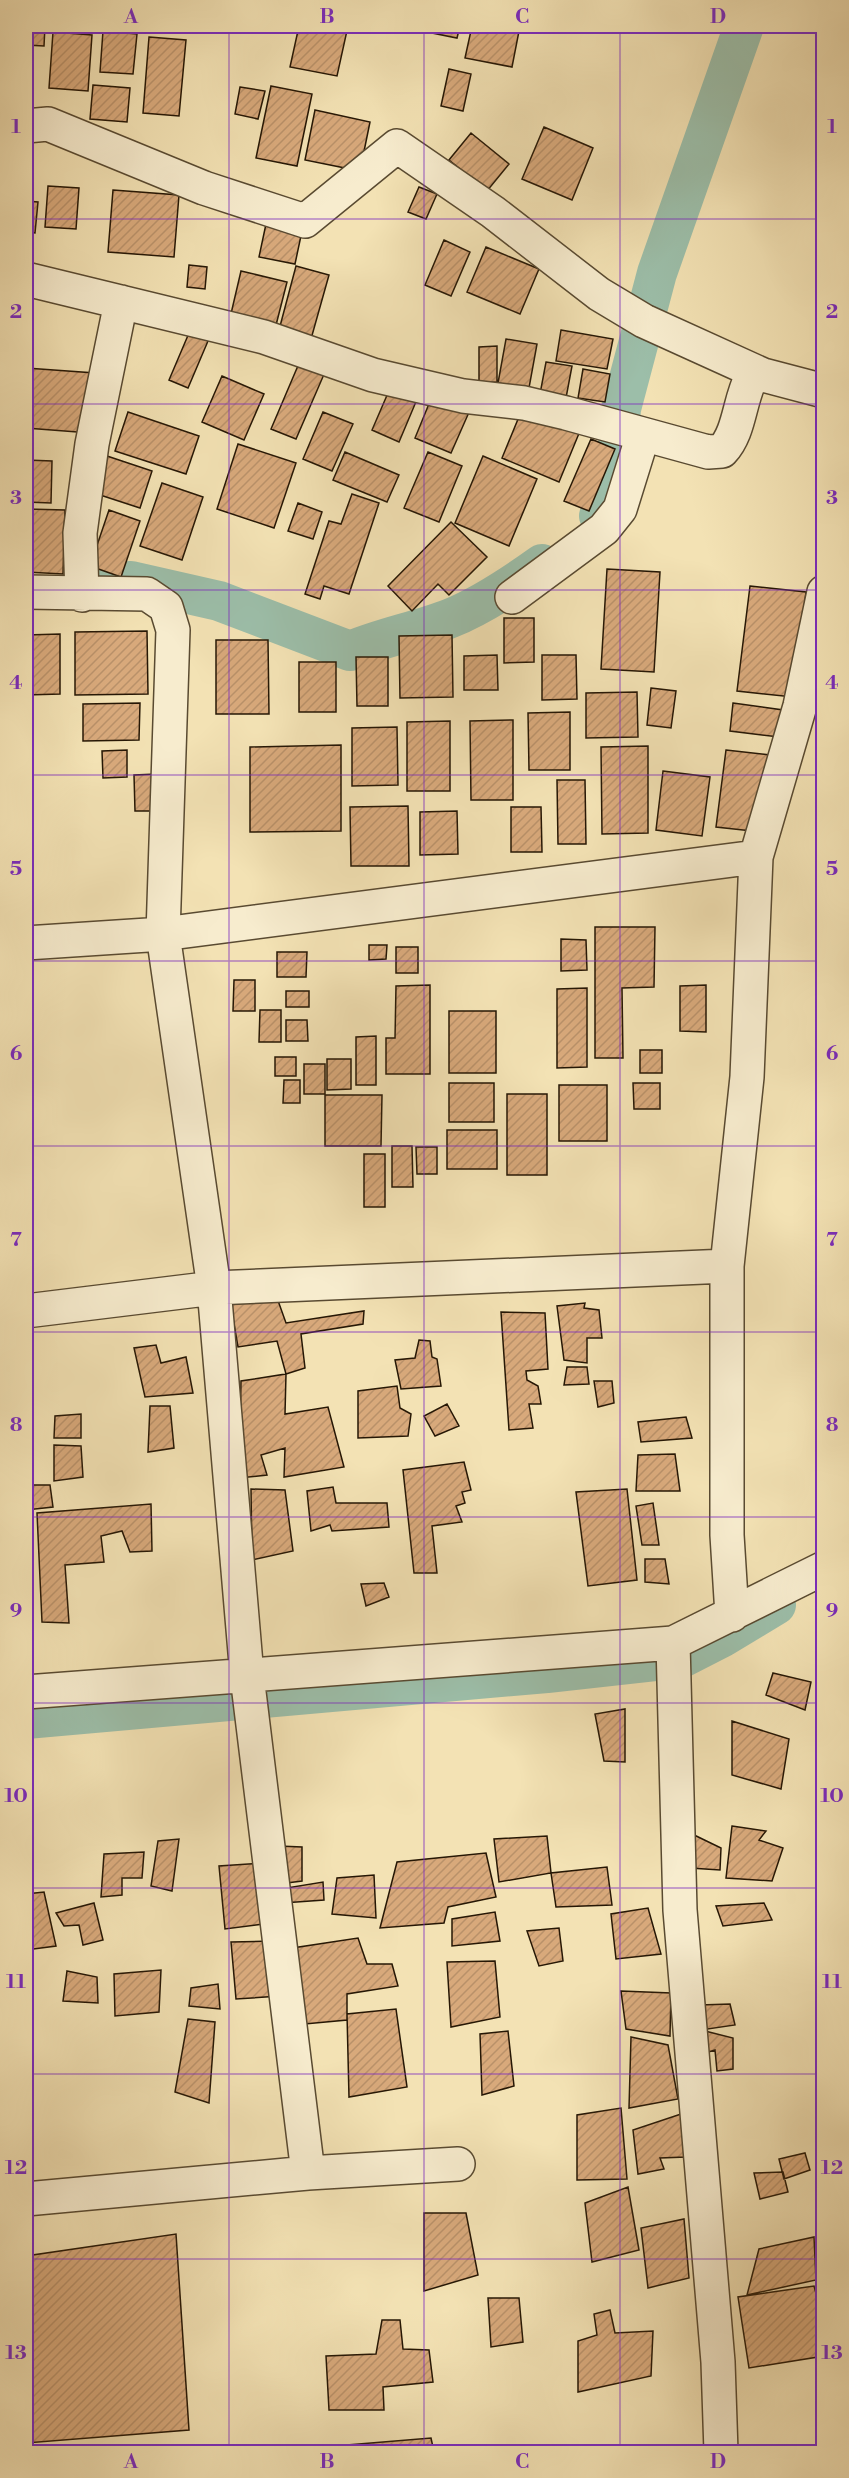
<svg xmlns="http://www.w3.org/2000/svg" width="849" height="2478" viewBox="0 0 849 2478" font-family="'Libre Bodoni',serif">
<defs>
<pattern id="building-hatch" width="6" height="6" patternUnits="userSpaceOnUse" patternTransform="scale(1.5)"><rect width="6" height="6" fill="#d8a97b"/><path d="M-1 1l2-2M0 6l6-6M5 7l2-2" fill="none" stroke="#b99169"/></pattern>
</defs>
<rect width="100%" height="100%" fill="#f3e2b4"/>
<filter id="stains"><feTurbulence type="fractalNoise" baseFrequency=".00333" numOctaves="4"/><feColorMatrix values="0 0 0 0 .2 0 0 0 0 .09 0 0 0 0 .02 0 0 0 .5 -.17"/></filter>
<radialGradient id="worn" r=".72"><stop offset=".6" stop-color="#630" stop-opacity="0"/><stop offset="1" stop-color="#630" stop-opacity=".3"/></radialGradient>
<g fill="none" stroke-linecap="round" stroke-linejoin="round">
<path stroke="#9cbea9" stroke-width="40" d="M599 516 614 491 621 409 657 273 744 26
M115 582 131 581 219 601 350 651C383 637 418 631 451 618 483 605 514 584 542 564
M26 1719 547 1673 682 1658 723 1637 776 1605"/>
</g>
<path fill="url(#building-hatch)" stroke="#261705" stroke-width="1.5" d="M26 26H45L44 46 26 45Z
M299 26H348L337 76 290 67Z
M408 26H460L457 38 407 28Z
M472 26H520L512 67 465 58Z
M103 31 137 34 133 74 100 72Z
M53 32 92 35 88 91 49 88Z
M149 37 186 40 179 116 143 113Z
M26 55 33 56 29 104H26Z
M449 69 471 74 463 111 441 106Z
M93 85 130 88 127 122 90 119Z
M271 86 312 94 297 166 256 158Z
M240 87 265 91 258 119 235 114Z
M315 110 370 122 360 171 305 160Z
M544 127 593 148 572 200 522 179Z
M471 133 509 164 487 191 449 160Z
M48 186 79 188 76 229 45 227Z
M419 187 437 194 426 219 408 212Z
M113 190 179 195 174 257 108 252Z
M26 201 38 202 35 233 26 232Z
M266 224 302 231 295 264 259 257Z
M444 240 470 252 451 296 425 285Z
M486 247 539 269 520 314 467 292Z
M189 265 207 267 205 289 187 287Z
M296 266 329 275 311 339 279 330Z
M241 271 287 282 275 329 230 318Z
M192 326 211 334 188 388 169 380Z
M561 330 613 339 607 369 556 361Z
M506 339 537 344 529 388 498 383Z
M497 346V382L479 383V347Z
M300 361 325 372 296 439 271 429Z
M546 362 572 366 566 398 540 394Z
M26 368 95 373 90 433 26 428Z
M583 369 610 374 605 402 578 398Z
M222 376 264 394 244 440 202 422Z
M391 386 418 397 399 442 372 430Z
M433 394 470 410 451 453 415 438Z
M523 407 580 431 559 482 502 458Z
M128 412 199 436 186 474 115 451Z
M323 412 353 424 332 471 303 459Z
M591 439 615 449 589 511 564 501Z
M238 444 296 463 274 528 217 509Z
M345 452 399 475 387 502 333 480Z
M428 452 462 466 439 522 404 508Z
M107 456 152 471 140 508 94 493Z
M483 456 537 479 509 546 455 523Z
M26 460 52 461 51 503 26 502Z
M162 483 203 497 182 560 140 546Z
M352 494 379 503 349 594 324 586 320 599 305 594 329 521 341 524Z
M298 503 322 512 313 539 288 531Z
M26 509 65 510 63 574 26 572Z
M109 510 140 521 121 577 90 566Z
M451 522 487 557 449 595 438 584 412 611 388 586Z
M607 569 660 572 654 672 601 669Z
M750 586 806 592 793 697 737 691Z
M504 618H534V662L504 663Z
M147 631 148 694 75 695V632Z
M60 634V694L26 695V635Z
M452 635 453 697 400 698 399 636Z
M216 640H268L269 714H216Z
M497 655 498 690H464V656Z
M542 655H576L577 699 542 700Z
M356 657H388V706H357Z
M299 662H336V712H299Z
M651 688 676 691 671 728 647 725Z
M637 692 638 737 586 738V693Z
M140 703 139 740 83 741V704Z
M733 703 783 710 779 737 730 731Z
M570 712V770H529L528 713Z
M513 720V800H471L470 721Z
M450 721V791H407V722Z
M397 727 398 785 352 786V728Z
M341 745V831L250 832V747Z
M648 746V833L602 834 601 747Z
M127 750V777L103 778 102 751Z
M726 750 770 755 761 832 716 827Z
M663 771 710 777 702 836 656 830Z
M157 774V811H135L134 775Z
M557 780H585L586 844H558Z
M408 806 409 866H351L350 807Z
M511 807H541L542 852H511Z
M457 811 458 854 420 855V812Z
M595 927H655L654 987 622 988 623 1058H595Z
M561 939 586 940 587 970 561 971Z
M369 945H387L386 959 369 960Z
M396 947H418V973H396Z
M277 952H307L306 977H277Z
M234 980H255V1011H233Z
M430 985V1074H386V1038H395L396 986Z
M706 985V1032L680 1031V986Z
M587 988V1067L557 1068V989Z
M286 991H309V1007H286Z
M260 1010H281V1042H259Z
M449 1011H496V1073H449Z
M286 1020H307L308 1041H286Z
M376 1036V1085H356V1037Z
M640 1050H662V1073H640Z
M275 1057H296V1076H275Z
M327 1059H351V1089L327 1090Z
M304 1064H325V1094H304Z
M284 1080H300V1103H283Z
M449 1083H494V1122H449Z
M633 1083H660V1109H634Z
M559 1085H607V1141H559Z
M507 1094H547V1175H507Z
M325 1095H382L381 1146H325Z
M447 1130H497V1169H447Z
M392 1146H412L413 1187H392Z
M416 1147H437V1174H417Z
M364 1154H385V1207H364Z
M276 1295 286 1323 364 1311 363 1324 301 1334 305 1368 286 1374 277 1341 238 1347 230 1301Z
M585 1303 584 1308 599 1310 602 1338H587V1363L564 1360 557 1306Z
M501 1312 545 1313 548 1369 526 1371 527 1380 538 1386 541 1404H529L533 1428 509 1430Z
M419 1340 430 1341 432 1357 437 1359 441 1386 401 1389 395 1360 415 1358Z
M156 1345 161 1363 186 1357 193 1393 145 1397 134 1348Z
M567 1367H587L589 1384 564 1385Z
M286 1374 285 1414 328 1407 344 1467 284 1477 285 1448 261 1455 267 1475 239 1478 241 1381Z
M594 1381H612L614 1403 598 1407Z
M397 1386 400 1408 411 1414 408 1436 358 1438V1391Z
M447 1404 459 1426 435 1436 424 1416Z
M150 1406H170L174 1448 148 1452Z
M81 1414V1438H54L55 1416Z
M686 1417 692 1438 641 1442 638 1422Z
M54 1445 81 1446 83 1477 54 1481Z
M675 1454 680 1491H636L638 1455Z
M26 1458 31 1485H50L53 1507 26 1510Z
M464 1462 471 1490 462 1492 465 1503 456 1506 462 1522 432 1526 437 1573H414L403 1470Z
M333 1487 336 1503H387L389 1527 332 1531 330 1525 311 1531 307 1491Z
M251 1489 285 1490 293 1551 252 1560Z
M627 1489 637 1580 588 1586 576 1492Z
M653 1503 659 1545H642L636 1506Z
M151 1504 152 1551 130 1552 122 1531 101 1536 104 1562 65 1565 69 1623 42 1622 37 1513Z
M28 1519 31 1543H26V1520Z
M645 1559H665L669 1584 645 1582Z
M384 1583 389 1597 366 1606 361 1584Z
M26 1598H28L29 1647H26Z
M773 1673 811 1682 805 1710 766 1695Z
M625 1709V1762L604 1761 595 1714Z
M732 1721 789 1739 781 1789 732 1775Z
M732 1826 766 1831 759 1840 783 1848 772 1881 726 1878Z
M690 1833 721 1848 720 1870 690 1868Z
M547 1836 551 1873 499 1882 494 1839Z
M179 1839 172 1891 151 1886 158 1841Z
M278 1846 302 1847V1881L279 1884Z
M144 1852 142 1878H122V1895L101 1897 104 1854Z
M486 1853 496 1897 448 1907 444 1923 380 1928 397 1862Z
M263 1863 271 1923 225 1929 219 1866Z
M607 1867 612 1905 556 1907 551 1873Z
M374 1875 376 1918 332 1914 337 1878Z
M323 1882 324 1900 283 1903 280 1889Z
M44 1892 56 1946 26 1950V1894Z
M94 1903 103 1940 83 1945 79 1925 64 1926 56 1913Z
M764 1903 772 1920 723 1926 716 1906Z
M648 1908 661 1954 616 1959 611 1914Z
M495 1912 500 1941 452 1946V1919Z
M559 1928 563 1961 539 1966 527 1931Z
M358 1938 367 1964H392L398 1986 347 1994V2020L294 2025 286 1949Z
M272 1941 280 1996 236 1999 231 1942Z
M495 1961 500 2017 451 2027 447 1962Z
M161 1970 159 2012 115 2016 114 1974Z
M67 1971 97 1977 98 2003 63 2001Z
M218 1984 220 2009 189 2006 191 1988Z
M621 1991 671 1993 670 2036 626 2029Z
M730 2004 735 2025 701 2030 700 2005Z
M396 2009 407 2087 349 2097 347 2014Z
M188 2019 215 2022 209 2103 175 2092Z
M701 2030 733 2038V2069L717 2071 715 2050 705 2053Z
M508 2031 514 2086 482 2095 480 2034Z
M631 2037 668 2045 678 2099 629 2108Z
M621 2108 627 2179 577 2180V2115Z
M681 2114 686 2157 660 2158 664 2169 638 2174 633 2130Z
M805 2153 810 2170 784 2179 779 2159Z
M783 2172 788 2192 760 2199 754 2173Z
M628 2187 639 2250 592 2262 585 2203Z
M424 2213H466L478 2275 424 2291Z
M684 2219 689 2278 648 2288 641 2228Z
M176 2234 189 2430 26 2443V2256Z
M814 2237 816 2280 747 2295 759 2249Z
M814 2286 824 2323V2356L749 2368 738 2297Z
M488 2298H519L523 2342 491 2347Z
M610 2310 615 2333 653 2331 651 2376 578 2392V2341L597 2335 594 2314Z
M382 2320H400L403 2349 429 2350 433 2382 383 2387 384 2410H329L326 2356 376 2354Z
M431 2438 434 2452H335V2446Z"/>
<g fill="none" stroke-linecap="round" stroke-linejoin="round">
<defs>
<path id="minor" d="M26 126 48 124 204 188 305 221 397 146 493 212 599 294 644 321 763 375
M26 279 264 337 373 375 463 396 524 403 566 413 708 452 722 451C740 432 739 401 751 378L763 375 824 391
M26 592 147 594 166 607 173 630 163 934 214 1288 247 1676 308 2173
M82 595 80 533 92 444 121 302
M512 597 604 529 620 509 643 435
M26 943 163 934 756 857
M26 1311 214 1288 727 1266
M732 1615 727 1535V1266L747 1077 756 857 800 706 824 592
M673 1643 680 1910 718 2362 721 2452
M26 1692 673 1643 824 1568
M26 2199 308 2173 458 2164"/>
</defs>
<use href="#minor" stroke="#594a31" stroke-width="36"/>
<use href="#minor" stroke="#f7ecce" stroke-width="33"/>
</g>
<path fill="none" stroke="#7b2cbf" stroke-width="1.5" stroke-opacity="0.55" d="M229 26V2452M424 26V2452M620 26V2452M26 219H824M26 404H824M26 590H824M26 775H824M26 961H824M26 1146H824M26 1332H824M26 1517H824M26 1703H824M26 1888H824M26 2074H824M26 2259H824"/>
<rect width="849" height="2478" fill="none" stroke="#f3e2b4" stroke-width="66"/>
<rect x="33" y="33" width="783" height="2412" fill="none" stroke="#7b2cbf" stroke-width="2"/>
<g font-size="20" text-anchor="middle" font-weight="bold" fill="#7b2cbf">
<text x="131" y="23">A</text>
<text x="327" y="23">B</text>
<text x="522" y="23">C</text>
<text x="718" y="23">D</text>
<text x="16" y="133">1</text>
<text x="832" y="133">1</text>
<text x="16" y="318">2</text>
<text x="832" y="318">2</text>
<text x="16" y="504">3</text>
<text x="832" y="504">3</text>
<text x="16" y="689">4</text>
<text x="832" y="689">4</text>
<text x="16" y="875">5</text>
<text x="832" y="875">5</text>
<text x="16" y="1060">6</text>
<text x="832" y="1060">6</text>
<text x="16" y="1246">7</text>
<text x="832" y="1246">7</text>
<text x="16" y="1431">8</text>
<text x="832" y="1431">8</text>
<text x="16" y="1617">9</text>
<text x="832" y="1617">9</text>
<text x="16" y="1802">10</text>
<text x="832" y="1802">10</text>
<text x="16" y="1988">11</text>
<text x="832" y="1988">11</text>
<text x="16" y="2174">12</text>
<text x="832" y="2174">12</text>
<text x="16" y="2359">13</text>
<text x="832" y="2359">13</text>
<text x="131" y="2468">A</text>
<text x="327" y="2468">B</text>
<text x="522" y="2468">C</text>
<text x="718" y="2468">D</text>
</g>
<rect width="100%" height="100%" filter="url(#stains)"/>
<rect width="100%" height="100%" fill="url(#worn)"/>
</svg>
